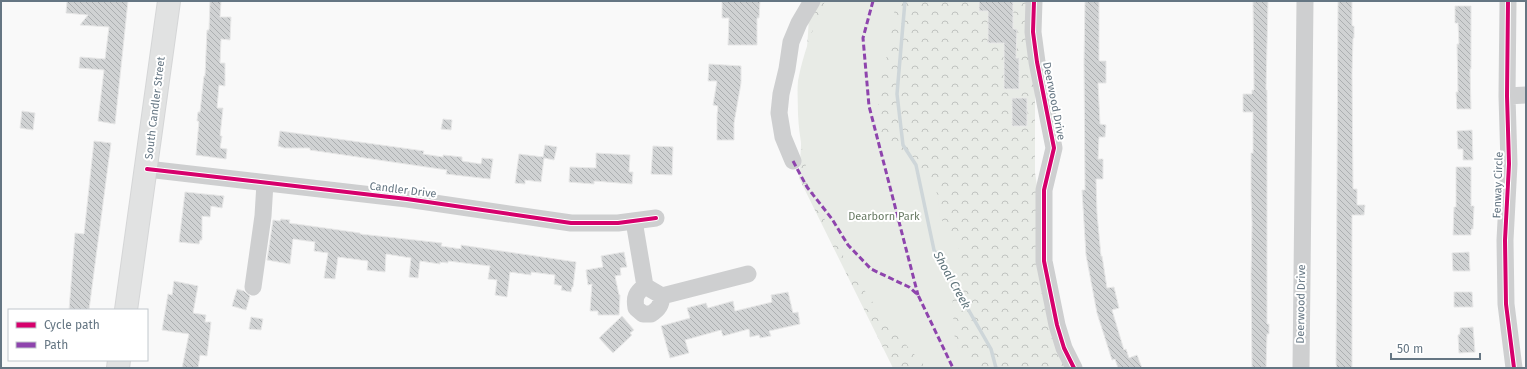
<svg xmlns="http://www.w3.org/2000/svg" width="1527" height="369" viewBox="0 0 1527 369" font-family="'Fira Sans',sans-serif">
<defs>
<pattern id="forest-crowns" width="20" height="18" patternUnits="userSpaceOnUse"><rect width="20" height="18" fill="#e8ebe6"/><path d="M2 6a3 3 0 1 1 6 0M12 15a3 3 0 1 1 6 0" fill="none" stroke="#c0c3c0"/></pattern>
<pattern id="building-back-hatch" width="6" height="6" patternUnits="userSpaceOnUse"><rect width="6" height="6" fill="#d0d2d3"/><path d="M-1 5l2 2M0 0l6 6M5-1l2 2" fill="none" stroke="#acafb1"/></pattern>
</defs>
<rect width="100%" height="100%" fill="#f9f9f9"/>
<path fill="url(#forest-crowns)" d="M810 1H1035V173L1062 345 1074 368H893L799 178Z"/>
<path fill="#e8ebe6" d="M825 1H897L891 25V47L884 63 878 95V114L881 132 888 139 896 145 903 158 934 186 938 196 940 217 958 245 960 255V266L958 274 952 286 954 334 958 348 977 368H927C865 303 802 207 798 114 798 103 797 92 798 81 803 53 814 26 825 1Z"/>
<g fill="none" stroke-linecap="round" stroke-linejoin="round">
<path stroke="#ced6d9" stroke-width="3.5" d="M905 1 897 94 903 145 916 165 934 250 991 349 996 368"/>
</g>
<path fill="url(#building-back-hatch)" stroke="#e8e8e8" d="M67 1H128L115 124 98 121 104 70 79 68 80 57 105 59 109 27 80 25 88 15 66 13Z
M210 1H221L220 17H231L230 40 221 39 220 63H225V86L219 85 217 108H223L220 136H222L220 148 227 149 226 159 196 155 199 121H197L198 112H200L204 76H205L207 30H209Z
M722 1H760L759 18H757V45H728L729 18H722Z
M979 1H1013V29H1017L1016 58H1019V89H1004V43H988V11H979Z
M1085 1H1099V61H1106V83H1098L1100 124 1106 125 1105 137H1099L1098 159H1103V179H1096L1097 213 1101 256H1102L1107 288 1114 287 1119 308 1112 310 1124 350 1126 349 1129 358 1137 355 1142 368H1118L1115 359 1112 360 1097 313 1086 255 1082 190H1085L1084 61Z
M1253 1H1268L1266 90H1267V324H1269V334H1267L1266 368H1252L1251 275 1252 223 1251 195V153H1253V112H1243V94H1252V90H1254Z
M1338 1H1352V26H1354V38H1353L1352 73 1353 189H1357V205H1365L1364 215H1352V368H1337L1336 364Z
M1455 6H1471V69H1470L1471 109H1457L1456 92H1458L1457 44H1459L1458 23H1455Z
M709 64 741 66V83L734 123V140H717V115L718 106 713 105 717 81H708Z
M1012 98H1027V126H1012Z
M22 111 35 113 33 130 20 128Z
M443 119 452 120 451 130 441 129Z
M1472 130 1473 160H1463V149H1458L1457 131Z
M280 131 424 151 423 154 443 157V155L462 157V161L481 164 482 158 493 159 490 179 446 174 447 170 310 150V148H284L278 146Z
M94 141 111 143 89 310H69L75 233 84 234Z
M545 145 557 147 554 160 544 158 541 182 525 180V184L515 183 519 154 543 157Z
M653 146 673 147 672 175 651 174Z
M596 153 630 155 629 172H633L632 184 594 181V184L569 182 570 167 596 168Z
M1456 167H1471V206H1474L1473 229H1471V235H1453L1454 207H1456Z
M185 192 224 196 222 208 211 206 210 217 202 216V240H200L199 244 179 242Z
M281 219 290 220 289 223 360 233V234L442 243 441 246 461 249V245L576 262 573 287H572L571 292 561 290 562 286 554 284 555 275 531 272V275L510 272 507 297 495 295 497 280 488 279 490 266 448 261V263L440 262V264L420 261 418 278 409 277 411 258 386 254 385 272 367 270 368 261 338 257 335 279 324 278 328 253 314 251 315 242 293 239 290 264 267 260 273 220 280 221Z
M624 252 627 267 620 268 621 275 615 276 619 295H620L619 315H598V311H590L592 284 588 285 586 270 603 267 601 256Z
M1469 252 1470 271H1453L1452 253Z
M174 281 198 286 193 313 206 315 205 322H211L207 356 200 355 198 368H182L189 334 162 330 168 294 172 295Z
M237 289 244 291 250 296 246 310 232 306Z
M788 292 793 313 798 312 800 324 769 331 771 336 760 338 759 335 750 337 749 329 723 336 721 330 685 340 689 353 670 358 661 326 690 318 687 308 706 303 708 308 733 301 735 311 772 302 771 295Z
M1454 292H1472L1473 307H1454Z
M622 316 634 330 630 333 632 335 613 353 599 338Z
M251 317 263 319 261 330 249 329Z
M1473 327 1475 352 1459 353 1458 335 1460 334V328Z"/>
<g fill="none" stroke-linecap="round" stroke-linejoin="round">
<defs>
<path id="major" d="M126 310 169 1
M118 368 119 360"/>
</defs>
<use href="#major" stroke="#d5d6d7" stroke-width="24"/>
<path stroke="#cecfd0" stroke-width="17" d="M1034 1 1033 32 1037 62 1054 148 1044 190V261L1057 325 1064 348 1074 368
M1508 1 1507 96 1509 164 1505 240 1506 304 1514 368
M1507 96 1526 95
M793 161 783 137 779 113 781 94 787 69 791 42 799 23 812 1
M147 169 407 199 571 223H618L656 218
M634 221 645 286 662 296 748 274
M645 286C636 293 634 297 636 308L643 314H651C659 309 661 305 662 296
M253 287 263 216 265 183
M1301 368 1305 1"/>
<use href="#major" stroke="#e1e2e2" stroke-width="22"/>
<path stroke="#8e44ad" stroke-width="3" stroke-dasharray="6 3" stroke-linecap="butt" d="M873 1 863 38 869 106 918 295
M793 161 807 187 832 219 848 245 871 269 909 287 918 295 953 368"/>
<defs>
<path id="cycleway" d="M1034 1 1033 32 1037 62 1054 148 1044 190V261L1057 325 1064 348 1074 368
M1508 1 1507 96 1509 164 1505 240 1506 304 1514 368
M147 169 407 199 571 223H618L656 218"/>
</defs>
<use href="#cycleway" stroke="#fff" stroke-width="6"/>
<use href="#cycleway" stroke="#d6006c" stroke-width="4"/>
</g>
<g text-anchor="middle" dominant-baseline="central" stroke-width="4" stroke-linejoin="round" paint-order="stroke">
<g font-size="11" fill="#657683" stroke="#fff">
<text transform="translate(1054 101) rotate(79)">Deerwood Drive</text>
<text transform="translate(155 108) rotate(-83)">South Candler Street</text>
<text transform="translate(1498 185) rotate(-88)">Fenway Circle</text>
<text transform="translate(403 190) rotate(7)">Candler Drive</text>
<text transform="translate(1301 304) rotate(-89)">Deerwood Drive</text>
</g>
<g font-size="11" fill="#687a64" stroke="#fff">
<text x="884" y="216">Dearborn Park</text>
</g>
<g font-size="12" font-style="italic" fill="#60757c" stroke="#fff">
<text transform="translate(952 280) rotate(61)">Shoal Creek</text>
</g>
</g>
<rect width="1527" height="369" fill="none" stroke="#657683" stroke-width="4"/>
<rect x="8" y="309" width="140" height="52" fill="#ffffff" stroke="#c1c8cd"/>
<rect x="16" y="322" width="20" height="6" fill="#d6006c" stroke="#c1c8cd"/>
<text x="44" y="329" font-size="12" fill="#657683">Cycle path</text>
<rect x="16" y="342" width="20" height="6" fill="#8e44ad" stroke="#c1c8cd"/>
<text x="44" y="349" font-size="12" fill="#657683">Path</text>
<path d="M1391 353v6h89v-6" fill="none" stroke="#657683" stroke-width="2"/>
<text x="1397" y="353" font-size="12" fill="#657683" stroke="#ffffff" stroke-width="3" paint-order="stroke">50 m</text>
</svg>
